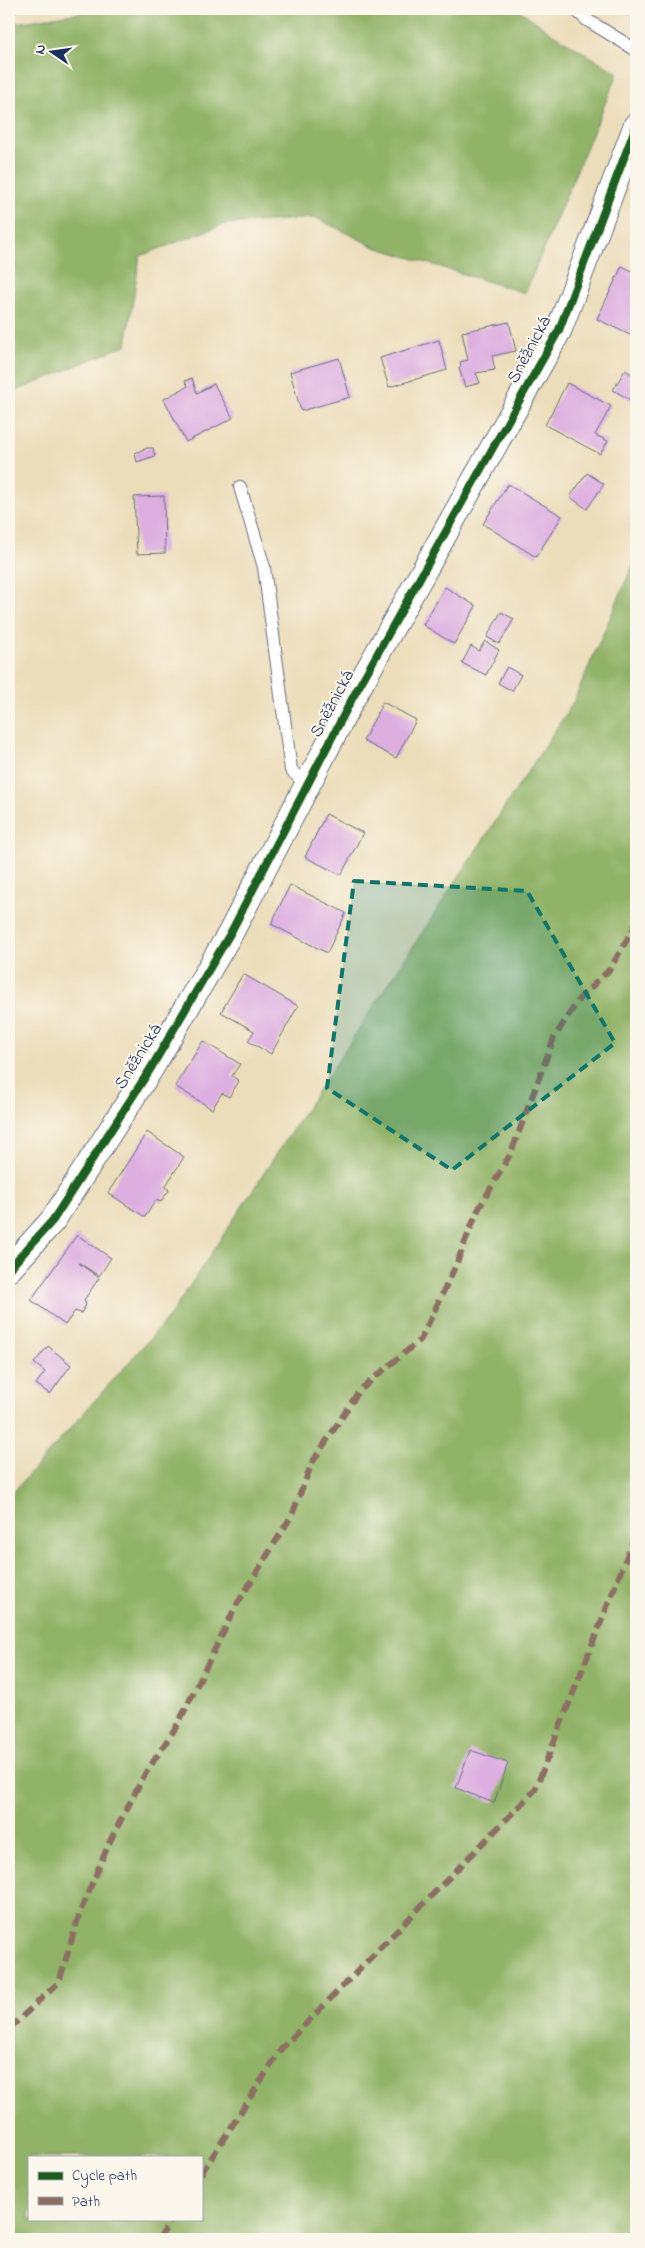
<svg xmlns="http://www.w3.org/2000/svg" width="645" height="2248" viewBox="0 0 645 2248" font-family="'Indie Flower',sans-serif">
<rect width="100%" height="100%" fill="#fbf7ec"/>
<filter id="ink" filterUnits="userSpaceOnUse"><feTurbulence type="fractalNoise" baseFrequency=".02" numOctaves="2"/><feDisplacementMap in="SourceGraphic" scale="10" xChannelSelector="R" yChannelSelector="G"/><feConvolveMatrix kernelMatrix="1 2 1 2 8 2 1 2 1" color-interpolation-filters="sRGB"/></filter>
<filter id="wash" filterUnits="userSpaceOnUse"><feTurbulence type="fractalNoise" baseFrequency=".0096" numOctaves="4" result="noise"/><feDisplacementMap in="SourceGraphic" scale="20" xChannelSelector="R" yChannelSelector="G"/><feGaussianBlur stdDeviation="1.12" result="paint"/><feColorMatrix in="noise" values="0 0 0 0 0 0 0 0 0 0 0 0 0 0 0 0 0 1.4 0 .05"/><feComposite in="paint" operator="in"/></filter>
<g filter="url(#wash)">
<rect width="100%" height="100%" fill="#ecddba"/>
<path fill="#91b367" stroke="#567162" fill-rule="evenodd" d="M105 9H518L553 34 618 73 525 293 375 247 316 218 225 224 140 256 126 345 9 394V24Z
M636 558V2239H9V1497L170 1316 573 703ZM29 2157H201V2219H29Z"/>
<g id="blocks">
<path fill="#ddafe1" d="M622 266 636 273V322L630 335 597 319Z
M509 322 516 351 492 356 495 370 476 373 480 383 465 387 459 368 461 367 460 362 468 360 462 332Z
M439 340 447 370 389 387 380 358Z
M339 358 350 397 301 411 290 372Z
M625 370 636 377V397L634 402 613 390Z
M192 378 197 393 214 384 233 418 186 442 164 399 188 386 185 381Z
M567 383 611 406 595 435 608 441 600 454 545 425Z
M147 448H153L155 456 137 462 135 453Z
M587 473 604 484 587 509 570 497Z
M508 484 562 516 536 557 483 524Z
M164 496 165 553 137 554 134 497Z
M445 587 476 606 454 644 423 625Z
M501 612 514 619 499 644 487 637Z
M485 641 499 650 486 675 462 663 471 646 479 651Z
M507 667 521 675 512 691 498 683Z
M383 702 416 720 396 758 363 741Z
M326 814 363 833 341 875 305 857Z
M290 885 346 913 327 953 271 924Z
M243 974 298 1006 271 1054 248 1041 254 1031 221 1012Z
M203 1041 240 1064 232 1076 239 1081 229 1097 222 1093 212 1109 175 1086Z
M147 1132 184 1157 165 1187 169 1190 161 1202 156 1200 145 1217 108 1193Z
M77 1235 111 1258 99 1276 79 1263 99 1278 84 1300 86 1305 81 1313 75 1311 65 1325 31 1300Z
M48 1346 71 1365 50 1394 36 1384 45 1372 34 1363Z
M470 1750 508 1763 494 1803 456 1788Z"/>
</g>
</g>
<g filter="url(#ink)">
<use href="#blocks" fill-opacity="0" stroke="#646c7e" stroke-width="1"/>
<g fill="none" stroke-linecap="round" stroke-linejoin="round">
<defs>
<path id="service" d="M575 9 587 20 636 50
M240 487 264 567 291 770 307 785"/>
<path id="minor" d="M9 1269 53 1220 151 1068 231 932 353 697 559 330 636 126"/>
</defs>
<use href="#service" stroke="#646c7e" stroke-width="14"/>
<use href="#minor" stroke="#646c7e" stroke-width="27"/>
<use href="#service" stroke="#fff" stroke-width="12"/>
<use href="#minor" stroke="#fff" stroke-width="25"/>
<path stroke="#8d6e63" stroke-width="6" stroke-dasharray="12 6" stroke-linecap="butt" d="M9 2029 59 1982 80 1912 110 1841 145 1774 178 1724 236 1606 292 1515 312 1463 359 1391 421 1339 456 1265 477 1212 511 1153 554 1038 579 999 610 969 636 924
M201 2174 282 2048 535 1790 636 1533
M159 2239 172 2219"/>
<defs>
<path id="cycleway" d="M9 1269 53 1220 151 1068 231 932 353 697 559 330 636 126"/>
</defs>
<use href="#cycleway" stroke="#fbf7ec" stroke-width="11"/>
<use href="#cycleway" stroke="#1b5e20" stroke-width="8"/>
</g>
</g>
<path fill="#0f766e" fill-opacity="0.2" stroke="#0f766e" stroke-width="4" stroke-dasharray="10 6" stroke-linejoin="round" d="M354 881 527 891 615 1043 452 1170 327 1088Z"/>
<g text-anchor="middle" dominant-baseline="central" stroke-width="4" stroke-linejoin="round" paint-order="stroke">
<g font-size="18" fill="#1b2f5e" stroke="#fbf7ec">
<text transform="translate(530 350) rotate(-62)">Sněžnická</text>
<text transform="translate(333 704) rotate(-62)">Sněžnická</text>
<text transform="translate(139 1057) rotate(-58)">Sněžnická</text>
</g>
</g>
<rect width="645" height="2248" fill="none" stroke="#fbf7ec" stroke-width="30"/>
<rect x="28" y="2156" width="175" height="65" fill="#fbf7ec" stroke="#a1a7b3"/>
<rect x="38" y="2172" width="25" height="8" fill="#1b5e20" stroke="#a1a7b3"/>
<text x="72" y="2180" font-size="15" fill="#1b2f5e">Cycle path</text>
<rect x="38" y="2197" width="25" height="8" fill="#8d6e63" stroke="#a1a7b3"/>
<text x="72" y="2206" font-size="15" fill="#1b2f5e">Path</text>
<g transform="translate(52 52) rotate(283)" stroke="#fbf7ec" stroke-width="4" paint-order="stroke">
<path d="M0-4L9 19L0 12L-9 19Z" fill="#1b2f5e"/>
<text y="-8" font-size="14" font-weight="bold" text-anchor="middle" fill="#1b2f5e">N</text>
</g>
</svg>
